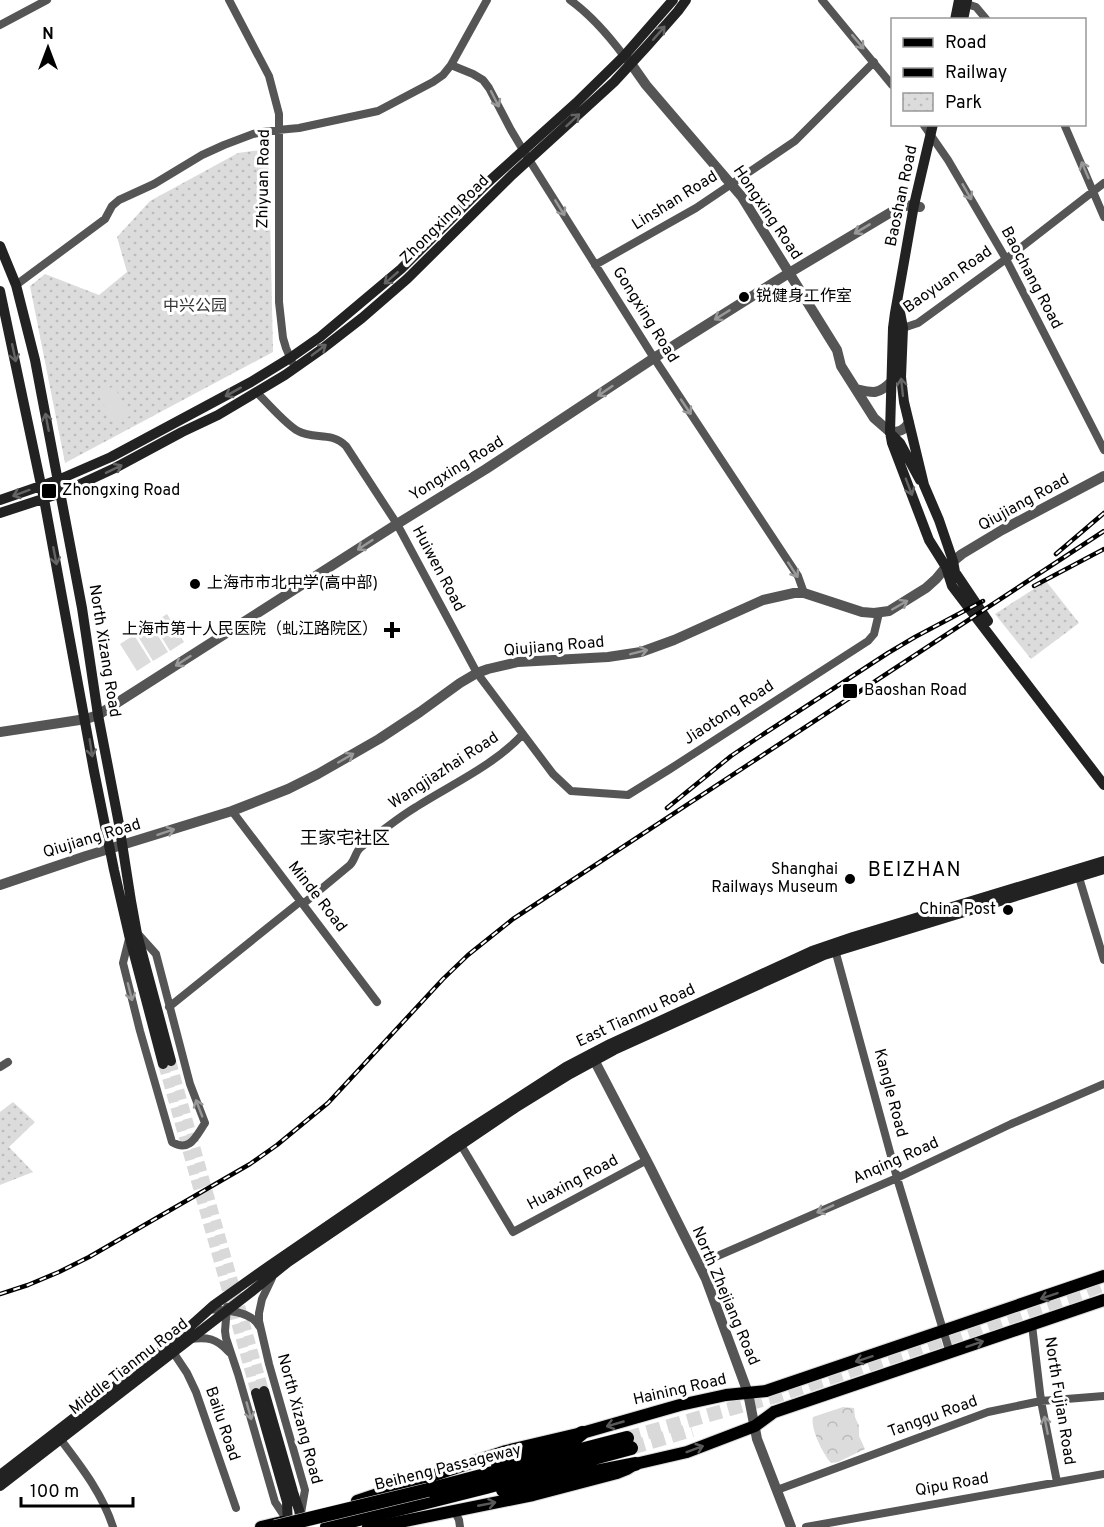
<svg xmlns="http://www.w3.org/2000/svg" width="1104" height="1527" viewBox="0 0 1104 1527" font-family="Overpass,'Noto Sans SC',sans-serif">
<defs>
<pattern id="forest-crowns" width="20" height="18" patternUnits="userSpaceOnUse" patternTransform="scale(1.5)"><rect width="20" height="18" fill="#dcdcdc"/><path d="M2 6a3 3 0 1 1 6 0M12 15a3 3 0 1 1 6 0" fill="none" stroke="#bbb"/></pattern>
<pattern id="park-dots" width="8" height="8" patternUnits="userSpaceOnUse" patternTransform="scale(1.5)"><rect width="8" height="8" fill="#dcdcdc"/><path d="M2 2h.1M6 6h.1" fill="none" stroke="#bbb" stroke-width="1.8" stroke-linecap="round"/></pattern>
</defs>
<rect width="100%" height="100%" fill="#fff"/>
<path fill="url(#forest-crowns)" d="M843 1407 854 1408 855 1417 859 1426V1436L865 1449 838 1462 831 1463C823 1454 810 1428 813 1417Z"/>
<path fill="url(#park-dots)" d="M260 150 269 168 273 352 65 463 30 286 45 274 99 295 127 272 117 237 150 201 238 153Z
M1046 581 1079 623 1031 659 995 614Z
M13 1102 35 1122 9 1147 33 1172 0 1185V1112Z"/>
<path fill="#dcdcdc" d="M114 386 130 416 114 424 98 394Z
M167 614 184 642 170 651 153 623Z
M151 624 168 652 153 661 136 633Z
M134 635 151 662 137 671 120 644Z"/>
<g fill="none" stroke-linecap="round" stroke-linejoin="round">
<path stroke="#d9d9d9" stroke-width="10" stroke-dasharray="10 5" stroke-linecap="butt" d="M171 1061 264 1391
M163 1064 256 1393"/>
<path stroke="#d9d9d9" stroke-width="14" stroke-dasharray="14 7" stroke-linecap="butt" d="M627 1438 776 1396 1082 1293 1104 1284
M631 1448 692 1430"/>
<defs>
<path id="primary" d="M357 1501 506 1451 582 1433 680 1405 726 1395 766 1391 1104 1276
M261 1527 282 1522
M368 1527 390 1524 533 1495 617 1473 627 1469 635 1464 687 1452 755 1426 774 1412 1104 1300"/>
<path id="trunk" d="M498 1464 521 1457 566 1446 582 1433
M428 1490 627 1438
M503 1490 635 1464
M327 1527 486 1487 631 1448"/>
</defs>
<use href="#primary" stroke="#dbdbdb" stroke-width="14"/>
<use href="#trunk" stroke="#dbdbdb" stroke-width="15"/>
<path stroke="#555" stroke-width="8" d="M229 0 269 76 279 114V302L283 338 286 348 292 362
M570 0C591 15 609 36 624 56
M822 0 892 85
M961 2 976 7 987 20
M0 25 47 0
M451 65 473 74 483 80 489 88 511 130 523 150 654 358 798 576 804 593
M923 124 948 160 1006 259 1104 450
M1064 124 1104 217
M595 265 696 208 795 141 874 62
M16 285 105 219 112 206 119 200 154 184 202 155 224 145 253 134 267 131 299 128 378 111 433 82 443 75 451 65 487 0
M897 328H903L918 323 1006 259 1104 183
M256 392C267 402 286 425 298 431 314 440 331 431 346 446L397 524 477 673 553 774 571 791 628 795 670 769 868 641 874 634 879 613
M232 811 377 1002
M1077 871 1104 960
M303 904 350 865C355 860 355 853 360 848 378 834 396 819 416 807 452 784 493 766 523 734
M129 939 123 963 140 1031 172 1142C190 1153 196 1136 205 1123L190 1084 156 954 138 934
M834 946 897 1178 950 1353
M169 1007 301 901
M0 1067 8 1062
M461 1145 513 1232 647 1160
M699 1264 897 1178 1011 1124 1104 1084
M272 1278 262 1299 259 1313V1321L269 1364 305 1490 301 1513
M227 1307 225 1331 226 1338 238 1374 275 1502 287 1520
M209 1309C225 1311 250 1310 259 1326
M1032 1325 1041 1401 1057 1482
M190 1339C208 1337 216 1338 229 1352
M173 1352 187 1373 196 1392 236 1508
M58 1436C79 1464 102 1492 113 1527
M777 1490 988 1412 1041 1401 1104 1396
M454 1510 459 1520 460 1527
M806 1527 1104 1474"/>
<path stroke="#555" stroke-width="10" d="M627 58 646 85 742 197 837 350 841 366 874 418 890 432C899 432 903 431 909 423
M856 389C873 393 878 395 891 382
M0 732 86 719 98 715 397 524 486 469 654 358 789 273 898 208 911 205 920 207
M0 885 86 856 232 811 288 789 318 774 379 739 420 712 460 683 477 673 488 669 518 662 608 657 641 652 674 640 763 600 794 593H804L862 612 874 613 889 611 926 588 936 579 946 567 962 554 1002 530 1104 476
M591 1054 650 1167 706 1279 748 1393 757 1439 791 1527"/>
<path stroke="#222" stroke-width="10" d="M955 20 959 0
M963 20 967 0
M933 124 914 205 895 313 893 328 890 432 892 443 929 540 946 567 952 586 1104 785
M0 246 16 285 35 360 82 608 98 715 119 824 131 901 137 934 171 1061
M0 291 44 499 94 771 114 870 129 935 163 1064
M901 304 900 312 903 328 901 377 904 402 924 485 939 520 953 561 955 572 988 621
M890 433 900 443 920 480
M0 500 58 480 111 457 251 382 290 358 320 337 401 269 485 185 576 103 624 56 673 0
M0 513 61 493 115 468 182 432 218 415 285 375 322 349 362 318 407 279 512 175 614 82 648 45 678 11 686 0
M264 1391 293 1492 299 1510 302 1527
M256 1393 287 1502 288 1527
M0 1475 175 1340 214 1305 269 1266 456 1138 566 1067 610 1044 812 951 853 937 1104 861
M0 1486 251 1292 288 1262 515 1108 570 1074 614 1050 824 955 1104 869"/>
<use href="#primary" stroke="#000" stroke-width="12"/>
<use href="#trunk" stroke="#000" stroke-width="14"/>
<defs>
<path id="rail" d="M1056 554 1104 513
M1034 586 1104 549
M667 808 731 756 759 737 888 653 915 637 983 601
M0 1294 28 1285 59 1272 89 1257 250 1164 277 1145 328 1103 443 979 468 955 513 919 1104 531"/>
</defs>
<use href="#rail" stroke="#000" stroke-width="4.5"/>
<use href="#rail" stroke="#fff" stroke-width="2" stroke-dasharray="7" stroke-linecap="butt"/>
<defs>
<path id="trunk-bridge" d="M275 1527 428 1490"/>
</defs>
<use href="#trunk-bridge" stroke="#dbdbdb" stroke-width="15" stroke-linecap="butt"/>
<use href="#trunk-bridge" stroke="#000" stroke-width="14"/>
</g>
<defs><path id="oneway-shaft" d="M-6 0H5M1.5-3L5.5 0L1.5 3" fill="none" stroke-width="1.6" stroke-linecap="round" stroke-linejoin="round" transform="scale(1.5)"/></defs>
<g stroke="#646464">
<use href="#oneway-shaft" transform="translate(659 33) rotate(-49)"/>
<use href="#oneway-shaft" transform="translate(573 120) rotate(-43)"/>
<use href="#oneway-shaft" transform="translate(391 278) rotate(139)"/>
<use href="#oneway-shaft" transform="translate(319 350) rotate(-37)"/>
<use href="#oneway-shaft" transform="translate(14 353) rotate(78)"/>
<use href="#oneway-shaft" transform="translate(902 387) rotate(-96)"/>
<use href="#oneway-shaft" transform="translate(233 392) rotate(151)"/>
<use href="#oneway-shaft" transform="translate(47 422) rotate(-101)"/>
<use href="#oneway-shaft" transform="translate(114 469) rotate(-26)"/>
<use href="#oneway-shaft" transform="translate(909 487) rotate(69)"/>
<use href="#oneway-shaft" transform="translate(21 493) rotate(160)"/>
<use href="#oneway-shaft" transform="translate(55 556) rotate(79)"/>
<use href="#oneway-shaft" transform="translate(91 748) rotate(81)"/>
</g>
<g stroke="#999">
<use href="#oneway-shaft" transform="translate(858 42) rotate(50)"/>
<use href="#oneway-shaft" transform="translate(495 99) rotate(63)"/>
<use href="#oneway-shaft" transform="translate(1085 170) rotate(-113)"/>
<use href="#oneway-shaft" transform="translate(967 192) rotate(60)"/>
<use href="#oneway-shaft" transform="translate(560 208) rotate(58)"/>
<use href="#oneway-shaft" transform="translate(862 229) rotate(149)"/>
<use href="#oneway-shaft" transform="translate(722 315) rotate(148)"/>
<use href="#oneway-shaft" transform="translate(605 391) rotate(146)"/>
<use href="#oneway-shaft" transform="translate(686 407) rotate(56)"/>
<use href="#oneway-shaft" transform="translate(365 545) rotate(147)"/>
<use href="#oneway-shaft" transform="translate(793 570) rotate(57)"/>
<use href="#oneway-shaft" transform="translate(900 605) rotate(-30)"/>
<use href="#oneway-shaft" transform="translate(639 652) rotate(-14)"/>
<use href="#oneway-shaft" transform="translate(183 661) rotate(147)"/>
<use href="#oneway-shaft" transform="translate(346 758) rotate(-30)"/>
<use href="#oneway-shaft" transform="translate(166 832) rotate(-18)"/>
<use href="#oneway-shaft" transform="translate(130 992) rotate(76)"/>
<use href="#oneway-shaft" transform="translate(199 1108) rotate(-111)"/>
<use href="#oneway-shaft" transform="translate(825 1209) rotate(156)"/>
<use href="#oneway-shaft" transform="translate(249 1411) rotate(74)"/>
<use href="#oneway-shaft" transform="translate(1046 1425) rotate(-101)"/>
</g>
<g stroke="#595959">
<use href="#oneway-shaft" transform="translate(1049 1296) rotate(161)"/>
<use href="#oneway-shaft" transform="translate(975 1344) rotate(-19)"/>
<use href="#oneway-shaft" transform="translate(864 1359) rotate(162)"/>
<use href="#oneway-shaft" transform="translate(615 1424) rotate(164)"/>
<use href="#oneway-shaft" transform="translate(695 1449) rotate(-20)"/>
<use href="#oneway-shaft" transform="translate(487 1504) rotate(-11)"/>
</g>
<g fill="#000" stroke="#fff" stroke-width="2">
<circle cx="744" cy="297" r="6"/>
<rect x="41" y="483" width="16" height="16" rx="3"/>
<circle cx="195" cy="584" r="6"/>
<path d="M389 621h6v6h6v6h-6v6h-6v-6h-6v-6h6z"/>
<rect x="842" y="683" width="16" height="16" rx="3"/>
<circle cx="850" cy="879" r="6"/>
<circle cx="1008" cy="910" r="6"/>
</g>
<g text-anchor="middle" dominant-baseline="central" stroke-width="6" stroke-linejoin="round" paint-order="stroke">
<g font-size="16" fill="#000" stroke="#fff">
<text transform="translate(264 179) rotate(-89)">Zhiyuan Road</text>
<text transform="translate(902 196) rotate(-78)">Baoshan Road</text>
<text transform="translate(675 201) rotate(-32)">Linshan Road</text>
<text transform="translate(767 213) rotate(56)">Hongxing Road</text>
<text transform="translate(445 220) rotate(-45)">Zhongxing Road</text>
<text transform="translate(1031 278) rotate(62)">Baochang Road</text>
<text transform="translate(948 280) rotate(-35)">Baoyuan Road</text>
<text transform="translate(645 315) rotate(58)">Gongxing Road</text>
<text transform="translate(457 469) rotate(-32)">Yongxing Road</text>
<text transform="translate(1024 503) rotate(-29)">Qiujiang Road</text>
<text transform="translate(438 569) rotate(62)">Huiwen Road</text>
<text transform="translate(554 647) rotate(-5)">Qiujiang Road</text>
<text transform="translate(104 651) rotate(81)">North Xizang Road</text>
<text transform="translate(729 713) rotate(-33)">Jiaotong Road</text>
<text transform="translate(444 771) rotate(-33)">Wangjiazhai Road</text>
<text transform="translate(92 839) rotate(-17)">Qiujiang Road</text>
<text transform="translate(317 897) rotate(52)">Minde Road</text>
<text transform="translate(636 1016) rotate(-25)">East Tianmu Road</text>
<text transform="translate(890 1093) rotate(75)">Kangle Road</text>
<text transform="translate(896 1161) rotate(-24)">Anqing Road</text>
<text transform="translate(573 1183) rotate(-28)">Huaxing Road</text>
<text transform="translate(725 1296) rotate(67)">North Zhejiang Road</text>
<text transform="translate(129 1367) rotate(-38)">Middle Tianmu Road</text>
<text transform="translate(680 1390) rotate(-13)">Haining Road</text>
<text transform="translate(1059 1401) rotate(81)">North Fujian Road</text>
<text transform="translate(933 1417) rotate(-20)">Tanggu Road</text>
<text transform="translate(299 1419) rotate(75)">North Xizang Road</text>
<text transform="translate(222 1424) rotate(71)">Bailu Road</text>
<text transform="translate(448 1468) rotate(-14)">Beiheng Passageway</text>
<text transform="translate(952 1485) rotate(-10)">Qipu Road</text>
</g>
<g font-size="16" fill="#000" stroke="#fff" text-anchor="start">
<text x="756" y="297">锐健身工作室</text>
<text x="62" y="491">Zhongxing Road</text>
<text x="207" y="584">上海市市北中学(高中部)</text>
<text x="378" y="630" text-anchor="end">上海市第十人民医院（虬江路院区）</text>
<text x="864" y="691">Baoshan Road</text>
<text x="838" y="870" text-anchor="end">Shanghai<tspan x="838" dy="18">Railways Museum</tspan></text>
<text x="996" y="910" text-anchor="end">China Post</text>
</g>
<g font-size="16" fill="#333" stroke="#fff">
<text x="195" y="307">中兴公园</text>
</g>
<g font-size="18" fill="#000" stroke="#fff">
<text x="345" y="839">王家宅社区</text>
</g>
<g font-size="20" letter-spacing="1.5" fill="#000" stroke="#fff">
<text x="915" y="871">BEIZHAN</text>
</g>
</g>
<rect x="891" y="18" width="195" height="108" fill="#ffffff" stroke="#999999" stroke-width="1.5"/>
<rect x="903" y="38" width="30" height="9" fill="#000000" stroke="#999999" stroke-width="1.5"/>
<text x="945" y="48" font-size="18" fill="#000000">Road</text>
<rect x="903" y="68" width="30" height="9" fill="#000000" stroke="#999999" stroke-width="1.5"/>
<text x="945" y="78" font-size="18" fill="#000000">Railway</text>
<rect x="903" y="93" width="30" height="18" fill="url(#park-dots)" stroke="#999999" stroke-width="1.5"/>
<text x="945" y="108" font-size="18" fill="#000000">Park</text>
<g transform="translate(48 48)" stroke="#ffffff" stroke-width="4.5" paint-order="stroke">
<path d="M0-4.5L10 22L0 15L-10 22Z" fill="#000000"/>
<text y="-9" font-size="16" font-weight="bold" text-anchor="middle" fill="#000000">N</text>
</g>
<path d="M21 1497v9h112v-9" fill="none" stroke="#000000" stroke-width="3"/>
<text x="30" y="1497" font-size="18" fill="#000000" stroke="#ffffff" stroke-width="4.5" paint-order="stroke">100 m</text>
</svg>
